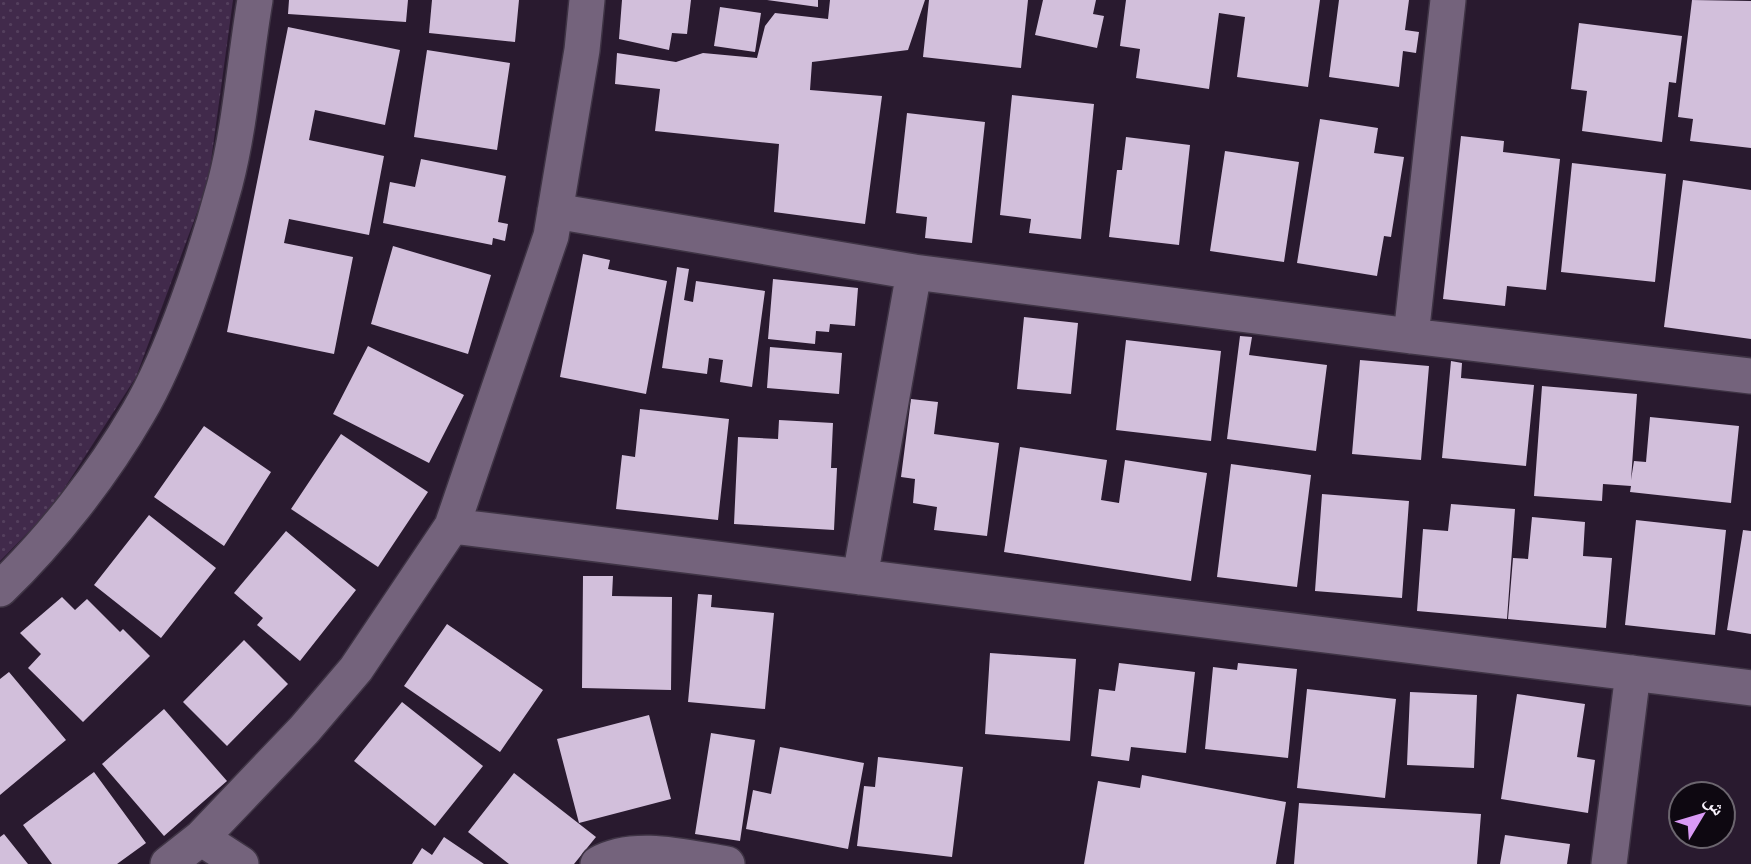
<svg xmlns="http://www.w3.org/2000/svg" width="1751" height="864" viewBox="0 0 1751 864" font-family="Mulish,'Noto Naskh Arabic',sans-serif">
<defs>
<pattern id="park-dots" width="8" height="8" patternUnits="userSpaceOnUse" patternTransform="scale(1.75)"><rect width="8" height="8" fill="#412a4b"/><path d="M2 2h.1M6 6h.1" fill="none" stroke="#543f5d" stroke-width="1.8" stroke-linecap="round"/></pattern>
</defs>
<rect width="100%" height="100%" fill="#291a2f"/>
<path fill="url(#park-dots)" d="M0 0H233L208 183 136 377 51 509 0 561Z"/>
<path fill="#d2bfdb" d="M289 0H408L406 22 288 14Z
M432 0H519L515 42 429 33Z
M622 0H691L687 34 672 33 669 50 619 39Z
M767 0H818V7Z
M830 0H925L908 50 812 62 810 90 882 96 865 224 774 212 779 144 655 131 660 89 615 84 617 53 676 62 703 53 757 58 765 26 775 13 828 19Z
M929 0H1028L1021 68 923 57Z
M1043 0H1096L1093 14 1104 16 1097 48 1035 35Z
M1126 0H1320L1308 87 1237 77 1245 17 1219 13 1209 89 1136 78 1140 49 1120 46Z
M1339 0H1409L1405 30 1419 32 1416 53 1403 51 1399 87 1329 77Z
M1692 0 1751 1V148L1690 141 1693 119 1678 117Z
M720 7 761 13 755 52 714 46Z
M1579 23 1682 36 1676 83 1669 82 1662 142 1582 131 1587 91 1571 89Z
M288 27 400 50 385 125 315 110 309 140 384 156 369 235 289 219 284 243 353 257 334 354 227 332Z
M427 50 510 63 497 150 414 137Z
M1012 95 1094 104 1081 239 1029 233 1031 219 1000 215Z
M907 113 985 122 972 243 925 238 927 217 896 213Z
M1320 119 1378 128 1374 153 1404 157 1391 237 1384 236 1377 276 1297 263Z
M1461 136 1504 141 1503 152 1560 159 1546 290 1507 286 1505 306 1443 299Z
M1126 137 1190 145 1179 245 1109 237 1117 170H1122Z
M1225 151 1299 162 1284 262 1210 251Z
M421 159 506 176 498 222 508 224 505 241 493 238 492 245 383 223 390 182 415 187Z
M1572 163 1666 174 1655 282 1561 272Z
M1683 180 1751 190V339L1664 327Z
M393 246 491 275 468 354 371 324Z
M583 254 610 260 608 269 667 281 646 394 560 377Z
M677 267 689 269 684 300 693 302 696 281 765 291 752 387 720 382 723 360 709 358 707 374 662 368Z
M773 279 858 288 855 326 830 324 829 332 816 331 815 344 768 339Z
M1024 317 1078 323 1071 394 1017 389Z
M1240 336 1252 337 1249 355 1327 365 1316 451 1227 439Z
M1126 340 1221 351 1211 441 1116 430Z
M368 346 464 395 429 463 333 414Z
M770 347 842 353 839 394 767 388Z
M1360 360 1429 366 1421 460 1352 454Z
M1451 361 1462 363 1461 378 1534 385 1526 466 1442 458Z
M1542 386 1637 394 1631 480 1634 461 1646 462 1650 417 1739 426 1731 503 1630 492 1631 486 1603 484 1602 501 1534 496Z
M911 399 938 402 934 434 999 443 987 536 934 530 937 507 913 503 915 479 901 477Z
M640 409 729 419 718 520 616 509 622 455 635 457Z
M779 420 833 423 831 468H837L834 530 734 524 738 437 778 439Z
M204 426 271 472 224 546 154 497Z
M341 434 428 492 378 567 291 509Z
M1020 447 1107 460 1101 500 1119 503 1125 460 1207 473 1191 581 1004 552Z
M1231 464 1311 475 1297 587 1217 577Z
M1322 494 1409 501 1402 598 1315 591Z
M1451 504 1515 509 1507 619 1417 611 1423 529 1448 531Z
M149 515 216 568 161 638 94 585Z
M1532 517 1585 522 1583 556 1612 558 1606 628 1508 619 1513 558 1528 559Z
M1636 520 1726 530 1715 635 1625 625Z
M1743 530 1751 531V634L1727 630Z
M286 531 356 590 300 661 257 625 263 618 234 593Z
M583 576H613L612 596 672 597 671 690 582 688Z
M698 594 712 595 711 607 774 613 765 709 688 702Z
M62 597 75 610 87 599 120 632 123 629 150 656 83 722 28 668 41 654 20 633Z
M447 624 543 690 500 752 404 686Z
M244 640 288 684 227 746 183 702Z
M990 653 1076 659 1070 741 985 734Z
M1119 663 1195 672 1186 753 1131 747 1129 761 1091 756 1099 689 1115 691Z
M1238 663 1297 669 1288 758 1205 749 1213 667 1237 670Z
M9 672 66 740 0 795V679Z
M1307 689 1396 699 1385 798 1297 788Z
M1410 692 1477 695 1474 768 1407 765Z
M1517 694 1585 704 1577 757 1595 760 1588 813 1501 799Z
M402 702 483 766 435 826 354 761Z
M164 709 227 781 164 836 102 764Z
M649 715 671 799 579 823 557 739Z
M711 733 755 740 740 841 695 834Z
M780 747 864 763 848 849 746 829 753 790 771 794Z
M878 757 963 767 952 857 857 846 864 786 875 787Z
M94 772 146 843 117 864H52L23 825Z
M514 773 596 837 574 864H509L468 832Z
M1142 775 1286 802 1276 864H1084L1098 781 1140 788Z
M1299 803 1481 814 1477 864H1294Z
M4 834 28 864H0V837Z
M1505 835 1570 844 1567 864H1500Z
M444 837 484 864H412L422 848 432 855Z"/>
<g fill="none" stroke-linecap="round" stroke-linejoin="round">
<defs>
<path id="minor" d="M555 211 914 272
M1411 336 1448 0
M452 526 1751 688
M860 577 914 272 1411 336 1751 376
M0 589C52 539 102 475 138 413 173 354 207 251 225 184 240 127 245 59 255 0
M201 838 241 864
M168 864 201 838 304 730 356 669 452 526 551 236 582 50 587 0
M598 864C634 843 688 858 727 864
M1609 864 1633 673"/>
</defs>
<use href="#minor" stroke="#3f3445" stroke-width="38"/>
<use href="#minor" stroke="#74637c" stroke-width="35"/>
</g>
<g transform="translate(1702 815) rotate(52)"><circle r="33" fill="#0e0811" stroke="#6c666f" stroke-width="2"/>
<path d="M0-5L12 26L0 18L-12 26Z" fill="#da9af6"/>
<text y="-10" font-size="19" font-weight="bold" text-anchor="middle" fill="#f9f2fd">ش</text>
</g>
</svg>
